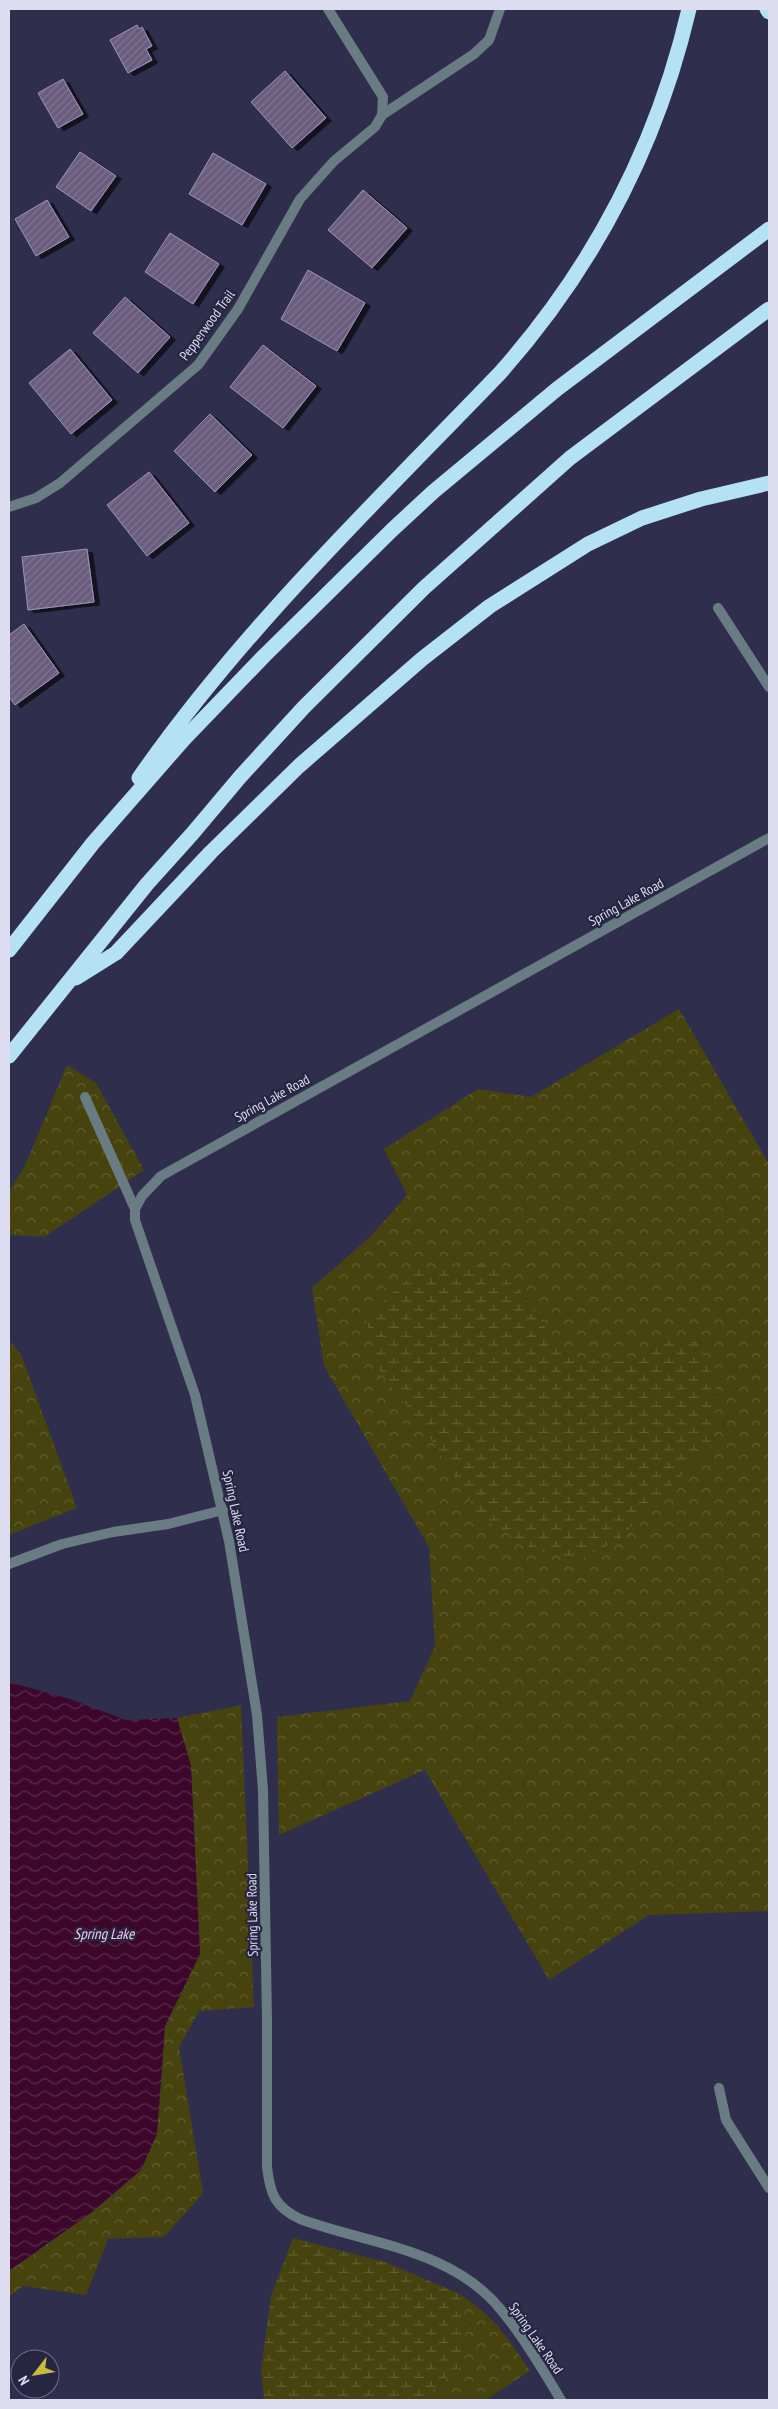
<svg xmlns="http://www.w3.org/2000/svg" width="778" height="2409" viewBox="0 0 778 2409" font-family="'PT Sans Narrow',sans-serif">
<defs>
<pattern id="forest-crowns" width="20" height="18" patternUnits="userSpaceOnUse" patternTransform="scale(1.25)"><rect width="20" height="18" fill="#47430e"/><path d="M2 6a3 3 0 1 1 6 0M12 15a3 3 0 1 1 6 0" fill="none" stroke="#615e32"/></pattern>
<pattern id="wetland-marsh" width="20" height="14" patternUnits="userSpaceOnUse" patternTransform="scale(1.25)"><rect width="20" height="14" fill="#47430e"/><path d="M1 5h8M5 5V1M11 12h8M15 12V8" fill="none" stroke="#615e32"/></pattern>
<pattern id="water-waves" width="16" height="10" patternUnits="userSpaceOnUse" patternTransform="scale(1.25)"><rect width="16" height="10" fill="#3c072b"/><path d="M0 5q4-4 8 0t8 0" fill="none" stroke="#582b4a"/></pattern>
<pattern id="building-hatch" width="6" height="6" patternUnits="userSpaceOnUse" patternTransform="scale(1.25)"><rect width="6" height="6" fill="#6a5c7d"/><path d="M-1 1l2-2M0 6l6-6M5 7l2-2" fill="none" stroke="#7f7390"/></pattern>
<filter id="shadow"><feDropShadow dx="5.5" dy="3" stdDeviation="0" flood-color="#0009"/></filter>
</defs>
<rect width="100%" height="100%" fill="#2f2f4d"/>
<path fill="url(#forest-crowns)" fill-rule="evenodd" d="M679 1009 769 1164V1911L649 1915 549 1980 425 1770 279 1835 277 1717 410 1701 435 1646 429 1547 324 1366 312 1288 371 1236 407 1195 384 1149 478 1089 531 1097ZM520 1290 565 1357 631 1362 675 1337 578 1560 426 1431 378 1369Z
M67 1065 96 1083 144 1170 44 1237 9 1235V1190L24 1168Z
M9 1340 21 1354 77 1508 9 1535Z
M241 1705 254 2007 199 2011 179 2047 203 2193 164 2237 108 2239 86 2295 23 2286 9 2297V2271L92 2212 141 2170 157 2134 165 2026 200 1954 191 1766 177 1718Z
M460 2294C495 2317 507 2337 530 2371L485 2400H420L463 2364 465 2323Z"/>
<path fill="url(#wetland-marsh)" d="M489 1265 520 1290 565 1357 631 1362 675 1337 701 1346 716 1388 710 1446 618 1540 578 1560 534 1550 478 1515 426 1431 378 1369 366 1318 418 1269Z
M293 2238 385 2262 460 2294 465 2323 463 2364 420 2400H264L261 2370 271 2296Z"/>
<path fill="url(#water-waves)" d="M9 1684H16L70 1699 126 1720 177 1718 191 1766 200 1954 165 2026 157 2134 141 2170 92 2212 9 2271Z"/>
<path fill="url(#building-hatch)" stroke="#a394b7" filter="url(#shadow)" d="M137 25 139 29 142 27 152 46 146 49 152 60 128 73 110 40Z
M285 71 326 118 292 148 251 102Z
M63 79 83 114 58 128 38 93Z
M80 152 116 176 91 211 56 187Z
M213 153 266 184 242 225 189 194Z
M363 190 407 228 372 268 328 230Z
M47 200 69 237 36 256 15 219Z
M170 233 219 264 193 304 145 272Z
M308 270 365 303 337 351 281 319Z
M125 297 170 337 138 373 93 333Z
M263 345 316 386 283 428 230 387Z
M70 349 112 400 71 434 29 383Z
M210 414 252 455 215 492 174 451Z
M149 472 189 523 147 556 107 505Z
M87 549 94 602 28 610 22 557Z
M24 624 59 673 15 705 9 697V635Z"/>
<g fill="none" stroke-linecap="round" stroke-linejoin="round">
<path stroke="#6a7c83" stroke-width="10" d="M382 115 474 54 489 40 500 9
M85 1097 135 1209
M9 1564 62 1544 113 1532 168 1524 223 1510"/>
<path stroke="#6a7c83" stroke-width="10" d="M9 507 36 498 60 483 198 365 238 309 300 199 334 161 375 127 382 115 383 97 328 9
M718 608 769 687
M719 2088 726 2120 769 2188
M561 2400C543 2370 524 2338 502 2311 453 2249 368 2244 300 2219 275 2207 270 2194 267 2167V2020L263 1790 257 1715 229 1541 195 1395 135 1220V1209L142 1196 161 1176 769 838"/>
<path stroke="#b4e2f4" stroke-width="15" d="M767 9 769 12
M139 778C242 630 375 503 500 373 593 268 657 146 689 9
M9 950 93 843 184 739 264 656 392 530 433 492 557 389 769 229
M76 978 116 953 211 852 299 766 422 659 490 606 588 544 642 518 701 499 769 483
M9 1056 147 884 192 834 240 777 304 707 424 588 570 458 769 309"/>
</g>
<g text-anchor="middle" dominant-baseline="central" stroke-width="4.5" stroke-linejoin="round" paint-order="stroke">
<g font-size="14" fill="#dcddf1" stroke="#262542">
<text transform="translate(207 325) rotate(-54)">Pepperwood Trail</text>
<text transform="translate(626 902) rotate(-29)">Spring Lake Road</text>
<text transform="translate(272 1098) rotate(-29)">Spring Lake Road</text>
<text transform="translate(236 1511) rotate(78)">Spring Lake Road</text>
<text transform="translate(252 1915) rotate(-91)">Spring Lake Road</text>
<text transform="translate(536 2338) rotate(55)">Spring Lake Road</text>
</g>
<g font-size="15" font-style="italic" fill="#fcc6e4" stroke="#262542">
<text x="104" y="1933">Spring Lake</text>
</g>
</g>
<rect width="778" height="2409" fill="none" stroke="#dcddf1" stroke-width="20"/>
<g transform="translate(35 2374) rotate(239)"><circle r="24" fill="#262542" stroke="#6f6f88"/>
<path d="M0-4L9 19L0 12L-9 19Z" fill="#c7bb3c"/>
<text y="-8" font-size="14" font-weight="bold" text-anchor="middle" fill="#dcddf1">N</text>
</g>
</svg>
